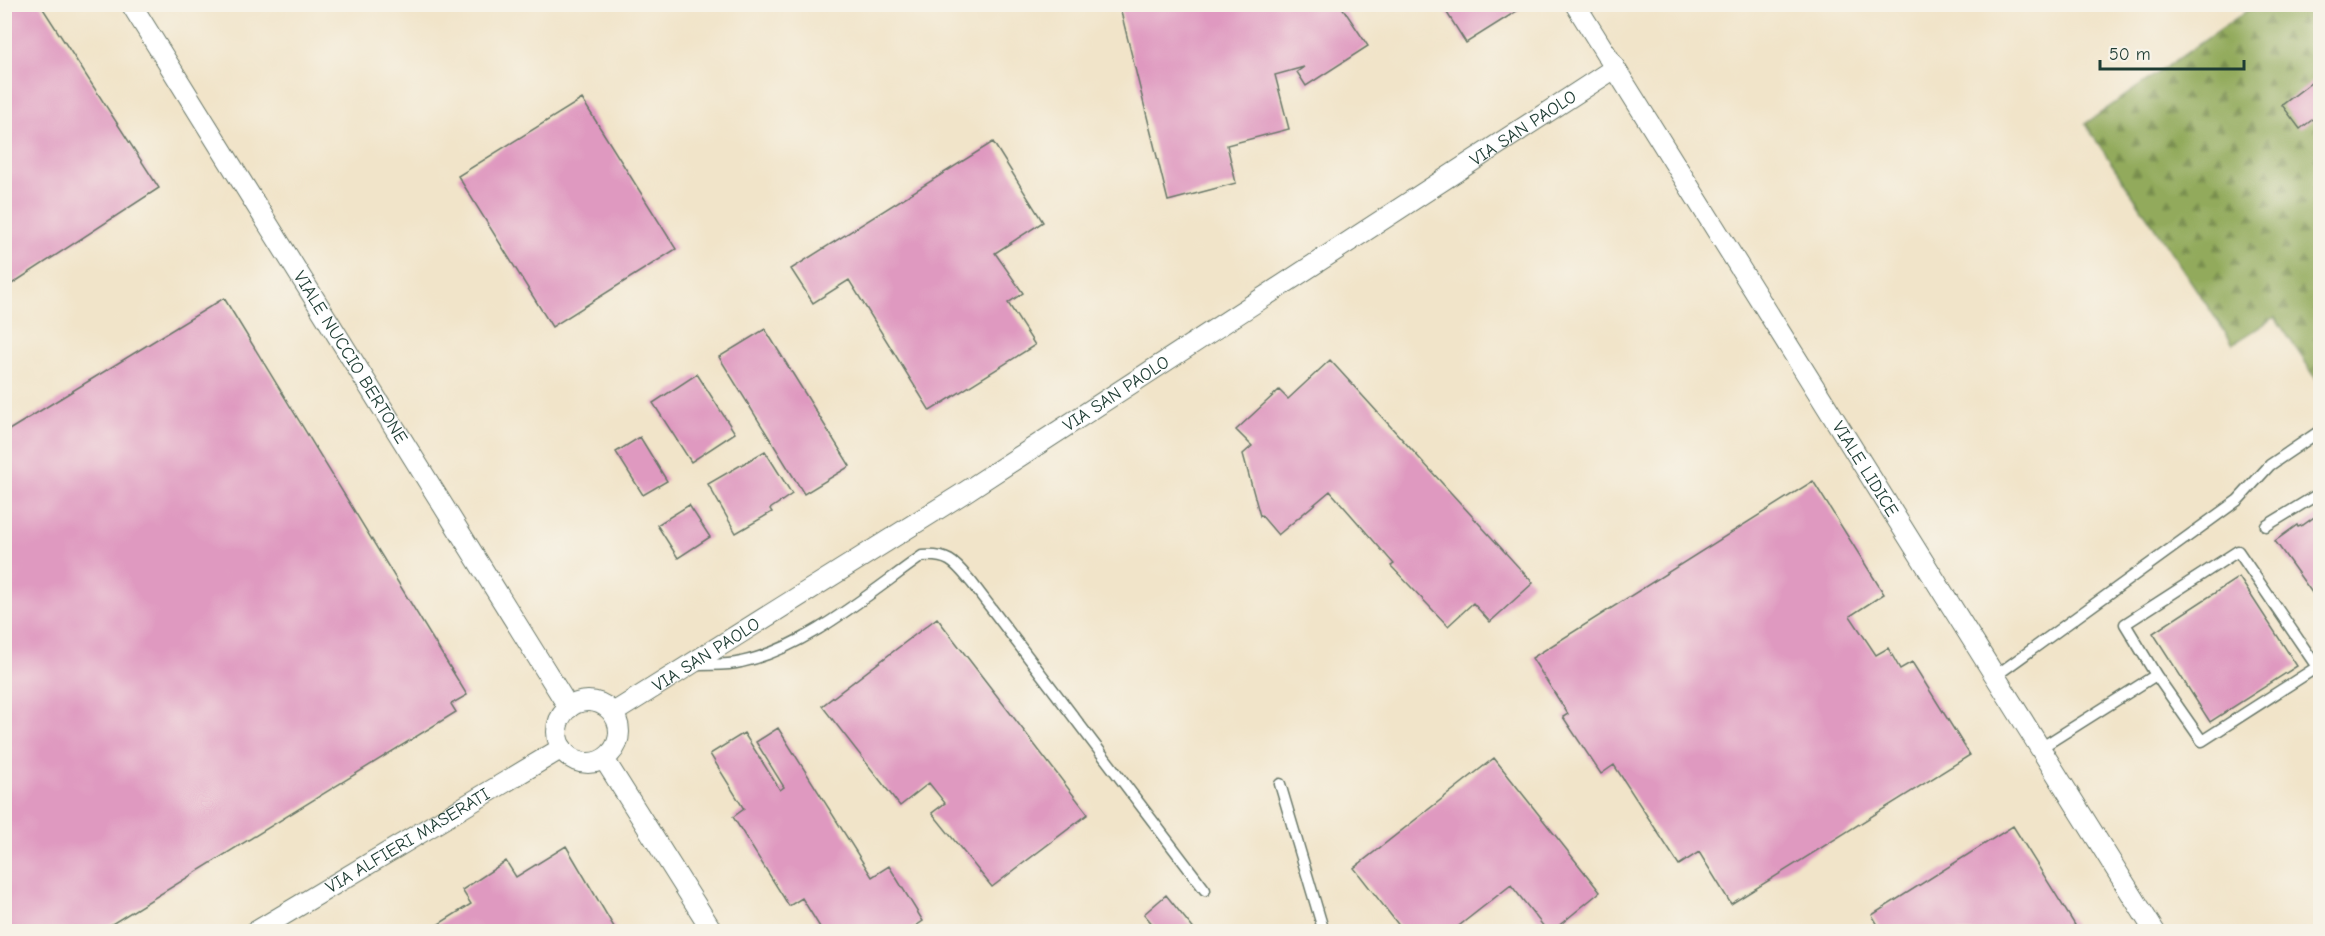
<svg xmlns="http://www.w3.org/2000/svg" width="2325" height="936" viewBox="0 0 2325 936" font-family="'Comic Neue',sans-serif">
<defs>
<pattern id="forest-firs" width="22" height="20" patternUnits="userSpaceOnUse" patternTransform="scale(1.5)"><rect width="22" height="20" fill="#92aa5c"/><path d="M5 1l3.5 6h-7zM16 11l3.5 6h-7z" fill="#778c4d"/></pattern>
</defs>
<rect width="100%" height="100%" fill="#f7f3e8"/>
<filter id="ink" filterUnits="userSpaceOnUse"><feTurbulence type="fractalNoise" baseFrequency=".0167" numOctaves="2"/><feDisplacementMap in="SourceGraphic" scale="12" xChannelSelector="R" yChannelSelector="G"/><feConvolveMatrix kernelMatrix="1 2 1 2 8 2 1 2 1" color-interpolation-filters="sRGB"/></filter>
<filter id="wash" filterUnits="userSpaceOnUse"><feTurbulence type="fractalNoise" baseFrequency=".008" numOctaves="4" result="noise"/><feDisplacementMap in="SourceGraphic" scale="24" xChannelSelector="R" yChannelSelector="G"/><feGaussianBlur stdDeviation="1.35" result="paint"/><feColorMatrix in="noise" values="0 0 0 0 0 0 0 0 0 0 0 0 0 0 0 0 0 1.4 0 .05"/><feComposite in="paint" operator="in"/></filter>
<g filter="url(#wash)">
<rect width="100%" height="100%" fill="#f1e4c9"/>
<path fill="url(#forest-firs)" stroke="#587448" stroke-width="1.5" d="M2255 5H2320V384L2275 317 2233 344 2085 124Z"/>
<g id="blocks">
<path fill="#df99c0" d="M4 4H40L159 188 4 289Z
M1119 4H1340L1368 46 1306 86 1297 72 1304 67 1275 75 1289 129 1227 145 1236 183 1168 201Z
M1442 5H1517L1520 9 1466 43Z
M2320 76V123L2316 117 2300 129 2282 105Z
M582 99 676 249 552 327 458 176Z
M993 142 1043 222 995 253 1023 293 1008 303 1035 345 930 411 849 280 813 303 791 269Z
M224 298 467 695 451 704 456 712 99 932H4V433Z
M765 329 850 466 804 494 719 357Z
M1330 360 1533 583 1490 622 1473 603 1448 626 1391 566 1394 564 1330 491 1278 535 1261 515 1260 516 1243 454 1252 446 1236 430 1279 390 1288 399Z
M697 374 735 433 691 462 653 403Z
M640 437 667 481 643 495 616 452Z
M765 451 792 494 770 509 772 512 736 533 708 484Z
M1813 481 1884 594 1850 616 1876 655 1888 648 1900 669 1912 662 1970 755 1731 904 1699 852 1679 865 1614 765 1601 774 1563 717 1568 714 1532 658Z
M689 505 710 537 678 558 657 525Z
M2320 513V604L2275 541 2297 525 2298 527 2303 525Z
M2239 577 2297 666 2210 722 2153 633Z
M937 618 1088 814 992 887 932 813 945 803 929 783 900 806 822 706Z
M778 728 872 877 889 866 923 921 907 932H823L802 898 789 906 733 817 744 809 710 754 744 733 780 790 784 787 756 742Z
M1494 758 1600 892 1551 932H1548L1511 885 1451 932H1404L1354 868Z
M2013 826 2075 925 2064 932H1882L1872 915Z
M566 846 617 932H426L471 904 462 890 506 861 516 877Z
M1166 895 1196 932H1159L1144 914Z"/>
</g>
</g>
<g filter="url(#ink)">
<use href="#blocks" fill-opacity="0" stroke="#687768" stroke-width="1.5"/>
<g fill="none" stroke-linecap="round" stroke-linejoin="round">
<defs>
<path id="service" d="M2266 526 2320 493
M695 665C710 664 727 666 741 662 806 648 868 594 922 556 950 554 955 563 972 583L1205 890
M1994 677 2238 500 2270 465 2320 431
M2039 749 2156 675 2125 624 2238 551 2317 667 2202 741 2156 675
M1280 784 1324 932"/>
<g id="minor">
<path id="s1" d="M131 4 569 708"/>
<path id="s2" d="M1575 4 2155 932"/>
<circle cx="588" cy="732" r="31"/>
<path id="s3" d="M613 713 962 494 1615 68"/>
<path d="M604 759 713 932"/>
<path id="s4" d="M255 932 562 748"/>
</g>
</defs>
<use href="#service" stroke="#687768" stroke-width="13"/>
<use href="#minor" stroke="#687768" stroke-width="22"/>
<use href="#service" stroke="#fff" stroke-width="10"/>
<use href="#minor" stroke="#fff" stroke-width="20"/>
</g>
</g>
<g text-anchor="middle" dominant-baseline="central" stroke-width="4.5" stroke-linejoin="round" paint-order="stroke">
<g font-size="18" fill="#1f3d34" stroke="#f7f3e8">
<text stroke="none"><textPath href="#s3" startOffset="1082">VIA SAN PAOLO</textPath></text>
<text stroke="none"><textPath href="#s1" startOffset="416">VIALE NUCCIO BERTONE</textPath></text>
<text stroke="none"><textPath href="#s3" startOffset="596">VIA SAN PAOLO</textPath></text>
<text stroke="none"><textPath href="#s2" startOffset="548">VIALE LIDICE</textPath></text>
<text stroke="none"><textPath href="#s3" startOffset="110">VIA SAN PAOLO</textPath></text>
<text stroke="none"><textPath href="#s4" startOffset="178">VIA ALFIERI MASERATI</textPath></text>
</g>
</g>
<rect width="2325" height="936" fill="none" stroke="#f7f3e8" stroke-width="24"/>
<path d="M2100 60v9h144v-9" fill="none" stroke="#1f3d34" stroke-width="3"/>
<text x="2109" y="60" font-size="18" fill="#1f3d34" stroke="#f7f3e8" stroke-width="4.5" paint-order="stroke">50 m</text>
</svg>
